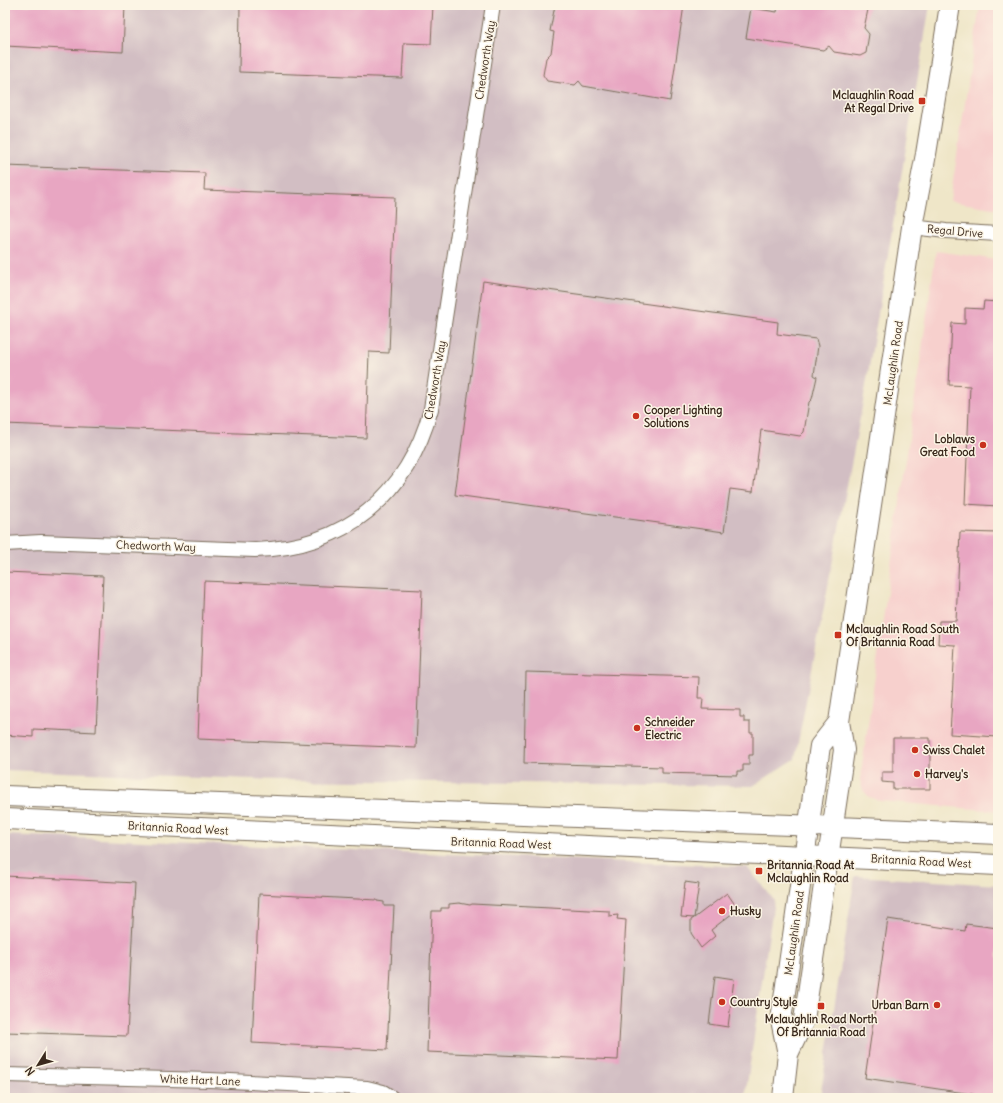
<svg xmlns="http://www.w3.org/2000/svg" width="1003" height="1103" viewBox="0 0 1003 1103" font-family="Delius,sans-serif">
<rect width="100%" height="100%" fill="#fcf5e5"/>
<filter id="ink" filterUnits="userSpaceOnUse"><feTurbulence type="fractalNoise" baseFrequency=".025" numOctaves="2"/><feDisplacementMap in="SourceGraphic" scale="8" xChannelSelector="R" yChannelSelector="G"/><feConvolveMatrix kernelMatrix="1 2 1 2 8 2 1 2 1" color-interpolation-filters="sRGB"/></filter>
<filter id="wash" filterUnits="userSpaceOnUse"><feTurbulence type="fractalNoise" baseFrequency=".012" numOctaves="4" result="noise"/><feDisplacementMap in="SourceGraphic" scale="16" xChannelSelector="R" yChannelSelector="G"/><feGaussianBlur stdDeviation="0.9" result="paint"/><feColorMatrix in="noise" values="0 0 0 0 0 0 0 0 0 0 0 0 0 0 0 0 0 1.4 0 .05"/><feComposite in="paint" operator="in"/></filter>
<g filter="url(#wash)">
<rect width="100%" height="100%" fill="#efe6c8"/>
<path fill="#f7d0cd" d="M980 5H998V209L950 201Z
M936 251 998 260V811L880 801 869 797 863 790 860 780Z"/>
<path fill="#d2bec3" d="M5 5H930L865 391 795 759 753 786 280 780 5 770Z
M5 835 747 867 774 900 745 1098H5Z
M855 876 998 885V1098H820Z"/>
<g id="blocks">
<path fill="#e8a6c2" d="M5 5H125L123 52 5 46Z
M240 5H433L431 44 404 43 402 78 239 72Z
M555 5H684L670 101 583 86 579 81 575 85 547 81 543 75 546 58 551 53 554 32 550 31Z
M778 5H869L864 28 869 34 866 53 860 56 834 52 829 46 823 50 746 38 751 8 777 12Z
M5 166 205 173 204 190 395 197 389 353 369 352 366 438 5 424Z
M483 281 778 322 777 334 816 339 818 346 814 375 817 377 812 399 809 402 804 432 800 436 761 430 753 492 730 489 724 532 455 495Z
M984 301 998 302V506L965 504 970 386 949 385 952 323 965 324V308L983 309Z
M960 532 998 533V737L950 734 955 645 938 644 939 621H956Z
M5 572 103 576 96 732 33 729V737L5 735Z
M204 581 422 590 416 748 198 739Z
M526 672 699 677 698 698H703L702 709 740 710V717H744V722H750V733H753V755H749V765H743V771H737V775L662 773V767L524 763Z
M893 738H930V789H893V783L882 782V772H893Z
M5 876 135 883 127 1036 5 1032Z
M685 882 699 884 694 918 727 893 738 909 711 930 715 936 701 948 691 933V920L694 918 681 917Z
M259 894 377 900V901L384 902V906H394L387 1050 252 1043Z
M459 903 470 905 472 904 609 911V916L618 915 617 919 626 920 618 1060 427 1052 432 911H441V908H449V904Z
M888 919 965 931 966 924 998 928V1098L865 1078Z
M715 976 734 979 728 1027 709 1024Z"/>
</g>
</g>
<g filter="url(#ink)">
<use href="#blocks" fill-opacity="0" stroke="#7a6c5a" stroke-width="1"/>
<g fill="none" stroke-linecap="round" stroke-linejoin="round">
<defs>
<path id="street" d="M912 227 946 231 998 234
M5 544 41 542 255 550C345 548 408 495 431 409L493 5
M5 1075 210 1080 367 1088 383 1092 392 1098"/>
<path id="secondary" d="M5 796 792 825 998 834
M5 819 998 865
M788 1054 804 1020 844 750 839 722 912 227 926 154 950 5
M783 1098 788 1054 781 1020 820 746 839 722"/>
</defs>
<use href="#street" stroke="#7a6c5a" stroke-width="16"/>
<use href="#secondary" stroke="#7a6c5a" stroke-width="22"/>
<use href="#street" stroke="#fff" stroke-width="14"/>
<use href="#secondary" stroke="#fff" stroke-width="20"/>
</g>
</g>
<g fill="#c8321e" stroke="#fcf5e5" stroke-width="1.5">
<rect x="918" y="97" width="8" height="8" rx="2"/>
<circle cx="636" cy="416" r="4"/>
<circle cx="983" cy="445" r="4"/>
<rect x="834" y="631" width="8" height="8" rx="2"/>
<circle cx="637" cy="728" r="4"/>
<circle cx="915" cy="750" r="4"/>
<circle cx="917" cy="774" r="4"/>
<rect x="755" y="867" width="8" height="8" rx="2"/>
<circle cx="722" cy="911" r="4"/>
<circle cx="722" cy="1002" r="4"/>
<circle cx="937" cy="1005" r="4"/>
<rect x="817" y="1002" width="8" height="8" rx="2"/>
</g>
<g text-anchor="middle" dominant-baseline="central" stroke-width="3" stroke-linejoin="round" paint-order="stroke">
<g font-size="11" fill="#3b2a1e" stroke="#fcf5e5">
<text transform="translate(485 60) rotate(-81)">Chedworth Way</text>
<text transform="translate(955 231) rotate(5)">Regal Drive</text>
<text transform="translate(893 363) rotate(-82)">McLaughlin Road</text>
<text transform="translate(435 380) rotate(-80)">Chedworth Way</text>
<text transform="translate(156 546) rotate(2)">Chedworth Way</text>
<text transform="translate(178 828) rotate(3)">Britannia Road West</text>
<text transform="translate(501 843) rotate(2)">Britannia Road West</text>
<text transform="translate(921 861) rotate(3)">Britannia Road West</text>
<text transform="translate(794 933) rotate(-82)">McLaughlin Road</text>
<text transform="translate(200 1080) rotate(2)">White Hart Lane</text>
</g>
<g font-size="11" font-weight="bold" fill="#3b2a1e" stroke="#fcf5e5" text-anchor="start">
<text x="914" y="95" text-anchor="end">Mclaughlin Road<tspan x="914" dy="13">At Regal Drive</tspan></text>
<text x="644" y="410">Cooper Lighting<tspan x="644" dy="13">Solutions</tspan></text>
<text x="975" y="439" text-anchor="end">Loblaws<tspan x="975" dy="13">Great Food</tspan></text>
<text x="846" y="629">Mclaughlin Road South<tspan x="846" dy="13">Of Britannia Road</tspan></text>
<text x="645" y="722">Schneider<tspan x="645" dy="13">Electric</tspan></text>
<text x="923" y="750">Swiss Chalet</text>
<text x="925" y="774">Harvey's</text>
<text x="767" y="865">Britannia Road At<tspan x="767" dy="13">Mclaughlin Road</tspan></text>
<text x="730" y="911">Husky</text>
<text x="730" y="1002">Country Style</text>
<text x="929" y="1005" text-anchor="end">Urban Barn</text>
<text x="821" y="1019" text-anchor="middle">Mclaughlin Road North<tspan x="821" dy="13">Of Britannia Road</tspan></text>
</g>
</g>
<rect width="1003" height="1103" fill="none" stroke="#fcf5e5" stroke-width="20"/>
<g transform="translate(38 1065) rotate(233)" stroke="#fcf5e5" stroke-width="3" paint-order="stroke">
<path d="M0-3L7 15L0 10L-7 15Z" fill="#3b2a1e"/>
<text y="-6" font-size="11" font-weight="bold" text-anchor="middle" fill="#3b2a1e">N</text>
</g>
</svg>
